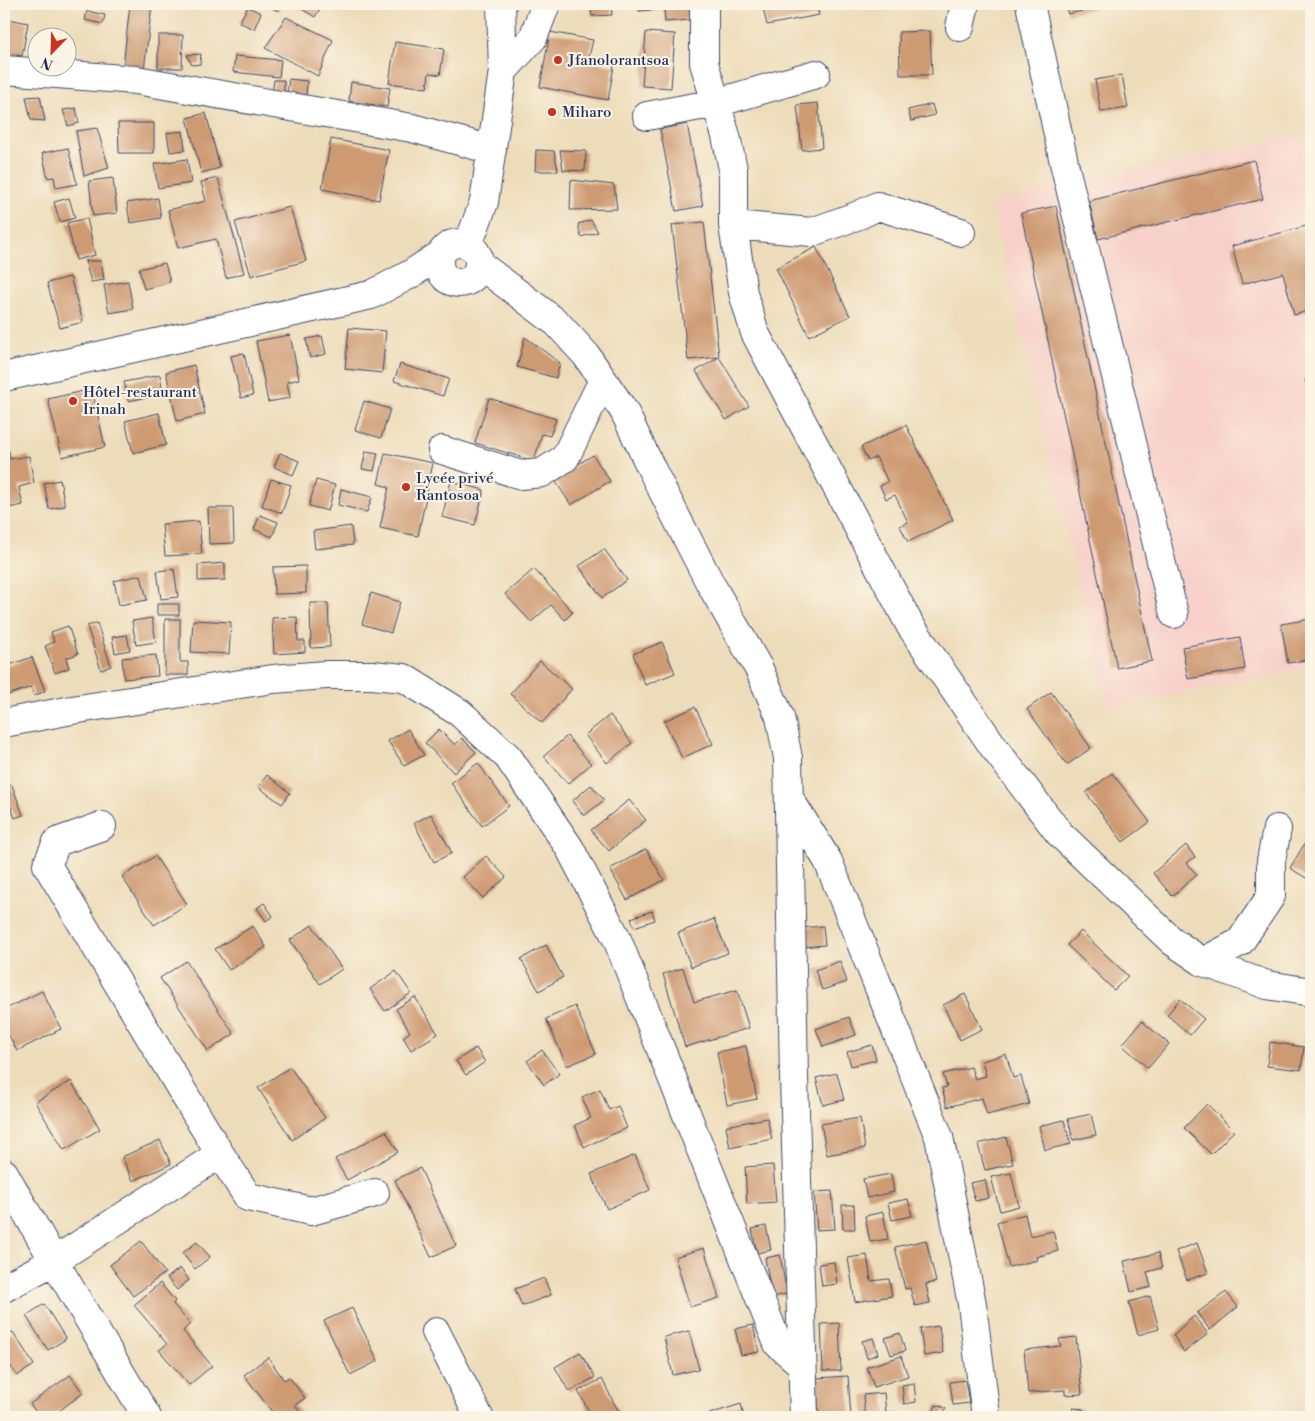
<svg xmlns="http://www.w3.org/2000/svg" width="1315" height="1421" viewBox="0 0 1315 1421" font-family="'Libre Bodoni',serif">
<rect width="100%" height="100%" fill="#fcf5e5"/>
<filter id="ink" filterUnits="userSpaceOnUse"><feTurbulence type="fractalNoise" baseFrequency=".02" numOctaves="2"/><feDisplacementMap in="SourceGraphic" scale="10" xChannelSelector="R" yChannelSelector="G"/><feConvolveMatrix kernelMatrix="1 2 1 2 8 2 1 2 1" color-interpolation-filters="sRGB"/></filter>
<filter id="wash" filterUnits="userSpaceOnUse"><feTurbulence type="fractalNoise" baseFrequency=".0096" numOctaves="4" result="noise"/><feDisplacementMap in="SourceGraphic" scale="20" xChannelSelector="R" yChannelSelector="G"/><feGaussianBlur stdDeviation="1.12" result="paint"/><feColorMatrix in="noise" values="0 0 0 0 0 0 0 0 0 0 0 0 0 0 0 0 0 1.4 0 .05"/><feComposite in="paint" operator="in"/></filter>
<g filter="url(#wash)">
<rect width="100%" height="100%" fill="#eddcb9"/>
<path fill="#f7d1c9" d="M1299 134 1311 187V668L1107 707 991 203Z"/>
<g id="blocks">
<path fill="#ce9a72" d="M130 4H152L144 70 123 67Z
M264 4H283L278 11Z
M298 4H323L315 17 297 6Z
M590 4H611L612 15 592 16Z
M638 4H663L664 9 690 8 691 20 665 22 664 9 639 11Z
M762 4H816L819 15 767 25Z
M1065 4H1109V5L1068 14Z
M248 7 261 13 254 29 239 22Z
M87 11 105 15 103 24 85 20Z
M286 17 333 40 318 76 265 48Z
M4 18 28 23 22 56 4 52Z
M930 31 932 75H900L899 32Z
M550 32 593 40 588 61 614 66 608 100 540 87Z
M646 32 675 34 671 88 642 86Z
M158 35H183L182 68H158Z
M395 42 444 49 440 75 429 73 427 88 389 83Z
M201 54 200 64 192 65 187 55Z
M235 56 281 60 279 77 233 72Z
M1122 75 1128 108 1101 112 1095 80Z
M289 79 307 81 306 96 287 94Z
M274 80H284V94H272Z
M351 82 390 88 387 107 349 101Z
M40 96 45 121 31 120 26 97Z
M818 103 822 148 802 150 797 105Z
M932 104 935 115 911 121 908 110Z
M76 108 79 123 68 126 63 110Z
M206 113 220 168 201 173 187 118Z
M118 123H154V153H119Z
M687 124 703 206 676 211 660 129Z
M97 128 109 168 84 176 76 131Z
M183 131 185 150 170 152 167 133Z
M331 139 389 150 379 200 322 189Z
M68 148 77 184 56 188 54 177 48 178 42 153Z
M536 150 554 151 558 171H535Z
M560 150 586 151 585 171 563 170Z
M187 159 191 183 158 188 154 164Z
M1254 160 1263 199 1098 239 1089 201Z
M113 178 117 213 93 216 89 181Z
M218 178 244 273 226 278 216 239 178 248 168 210 206 201 201 182Z
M571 180 614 185 617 209 570 210Z
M69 198 75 218 60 222 54 202Z
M158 198 161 218 130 223 127 203Z
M1056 206 1152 661 1117 668 1021 213Z
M290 207 306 261 251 276 235 222Z
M87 218 95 255 76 260 67 223Z
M591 220 598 232 581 237 578 224Z
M704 222 719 357 688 360 672 225Z
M1310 225 1311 230V310L1294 315 1283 273 1242 284 1232 246Z
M816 247 850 316 809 336 776 268Z
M85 261H101L104 280 91 282Z
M165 263 170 282 144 289 139 269Z
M70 277 83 322 60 328 47 283Z
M128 281 133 309 109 313 104 285Z
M349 328 386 331 382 373 345 369Z
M290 335 299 379 287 382 290 398 268 402 256 341Z
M322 336 326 354 310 358 306 339Z
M525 337 560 363 556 378 517 367Z
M244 353 253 395 241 398 231 356Z
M719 357 749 406 726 420 696 371Z
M400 364 449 379 443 396 394 381Z
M194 365 205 414 177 421 166 372Z
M160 375 163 394 128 401 124 382Z
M1311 378V399L1305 380Z
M92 389 105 447 62 457 48 399Z
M489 398 556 419 550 436 542 434 534 461 475 443Z
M364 401 390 409 381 438 355 430Z
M159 413 166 445 133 453 125 421Z
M906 425 953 520 908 542 900 526 908 522 895 495 886 499 880 486 888 482 876 457 868 461 861 447Z
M9 451 10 459 29 456 34 483 19 487 23 505 4 509V452Z
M366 451 378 453 374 471 362 469Z
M280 453 299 461 293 475 274 467Z
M385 453 433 463 418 536 380 528 389 487 378 484Z
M593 455 610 481 571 505 554 479Z
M271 479 291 485 282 513 262 506Z
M60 480 65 506 49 509 44 483Z
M316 480 335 485 328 511 309 506Z
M451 481 484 490 475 525 442 517Z
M341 489 372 497 367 512 338 505Z
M208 508H233L234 543 209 544Z
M260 515 278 522 272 537 254 529Z
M199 521 202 554 165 556 162 524Z
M351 526 353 545 315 549 313 531Z
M604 549 627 580 602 598 579 566Z
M225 563V580L198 581V565Z
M306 566V593L274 594 273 567Z
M174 569 178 597 161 599 157 571Z
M534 569 573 612 565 620 551 605 531 622 505 594Z
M141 575 147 600 119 605 114 581Z
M371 593 400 602 391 633 362 624Z
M310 603H328L330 647 311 648Z
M157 604H179V615H157Z
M297 617 298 641H305V652L274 654 272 618Z
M152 618 156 642 136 645 132 621Z
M165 619H180V662H188V675H165Z
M1311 619V659L1288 663 1281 624Z
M193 620 231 622 229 654 191 652Z
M97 623 111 666 101 670 87 626Z
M68 626 78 654 66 658 69 668 55 673 45 646 54 642 51 632Z
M127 635 130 650 115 653 112 637Z
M1240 637 1245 669 1188 679 1182 647Z
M662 642 675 673 645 685 633 654Z
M156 655 158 676 124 679 122 658Z
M32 657 45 691 34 696 31 687 8 695 4 684V667Z
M540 661 572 689 542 723 510 694Z
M1051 692 1091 748 1067 765 1027 709Z
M695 707 713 744 682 758 664 721Z
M610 715 632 743 607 763 585 735Z
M408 729 424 755 404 766 388 741Z
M439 729 455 745 462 738 476 752 454 773 425 743Z
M567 736 591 764 568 784 544 756Z
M478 763 509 806 482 826 451 783Z
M1112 773 1150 822 1123 842 1086 793Z
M267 775 290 793 282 804 258 787Z
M12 785 23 815 15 818 4 788Z
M591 785 604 800 584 816 572 801Z
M629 800 646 820 609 851 591 830Z
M431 814 452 853 434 862 414 823Z
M1311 833V881L1290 868Z
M1186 845 1195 857 1187 863 1197 875 1172 896 1153 873Z
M646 849 664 880 627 900 610 869Z
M155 856 187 904 154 925 122 877Z
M486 856 506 877 483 898 463 877Z
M264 903 273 916 266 921 257 908Z
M652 911 655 920 634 927 631 918Z
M714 919 728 953 691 967 678 933Z
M312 925 342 969 320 984 290 940Z
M253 926 266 947 229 970 215 949Z
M823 926 825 945 802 947 800 928Z
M1081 931 1128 976 1114 990 1067 945Z
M546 945 563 977 539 991 521 959Z
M186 961 234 1034 208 1051 160 978Z
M840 961 847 982 822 990 815 970Z
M683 968 694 1002 737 990 749 1028 685 1047 663 974Z
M396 971 411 993 385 1011 370 989Z
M42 991 61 1029 17 1051 4 1025V1010Z
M965 994 982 1029 960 1040 943 1005Z
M415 997 438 1034 411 1050 403 1037 410 1032 396 1009Z
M1180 999 1204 1019 1190 1035 1167 1015Z
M575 1006 596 1054 567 1066 546 1019Z
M849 1017 856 1035 823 1047 816 1029Z
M1142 1021 1169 1044 1148 1068 1122 1045Z
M1270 1042 1304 1047 1301 1070 1267 1066Z
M872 1045 876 1060 851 1066 847 1052Z
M746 1046 757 1099 727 1105 717 1052Z
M476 1048 485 1062 466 1075 456 1061Z
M542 1050 559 1074 544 1085 527 1061Z
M1006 1054 1013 1078 1021 1076 1029 1104 987 1115 982 1098 947 1107 942 1088 947 1087 943 1074 971 1067 975 1079 986 1076 982 1061Z
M290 1067 325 1118 292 1140 258 1088Z
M837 1073 844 1100 823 1105 816 1078Z
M71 1081 100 1129 64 1150 35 1102Z
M600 1089 609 1110 618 1106 627 1128 584 1147 575 1125 591 1118 582 1097Z
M1207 1104 1234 1131 1211 1154 1184 1128Z
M1091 1114 1096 1135 1073 1140 1068 1119Z
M767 1118 772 1139 730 1148 726 1126Z
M860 1118 865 1148 827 1155 821 1124Z
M1064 1120 1071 1144 1045 1150 1039 1126Z
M386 1131 398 1152 347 1180 335 1159Z
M1006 1137 1013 1164 985 1170 978 1144Z
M160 1140 171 1164 133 1181 122 1157Z
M635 1155 650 1190 607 1209 591 1174Z
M773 1165 776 1202 747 1204 745 1167Z
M420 1168 456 1246 431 1257 395 1180Z
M1011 1173 1019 1206 1000 1211 991 1177Z
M891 1174 894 1192 867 1198 863 1179Z
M985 1180 989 1198 975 1201 970 1183Z
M832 1191 835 1229 817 1230 814 1192Z
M908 1199 912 1216 892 1220 888 1203Z
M842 1205H854L855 1229H843Z
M883 1212 888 1239 870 1242 865 1216Z
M1025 1214 1030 1236 1053 1231 1058 1251 1036 1257 1037 1260 1009 1267 997 1222Z
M766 1226 771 1250 757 1253 752 1229Z
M926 1240 936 1282 926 1284 930 1303 915 1306 910 1288 905 1289 895 1247Z
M141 1241 165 1273 133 1296 110 1265Z
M197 1242 210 1257 195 1269 182 1253Z
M1197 1243 1208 1273 1187 1280 1176 1251Z
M704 1248 719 1298 690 1307 675 1257Z
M1158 1253 1162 1268 1147 1272 1151 1287 1131 1292 1124 1261Z
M780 1255 787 1294 772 1297 765 1258Z
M867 1255 871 1281 889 1279 892 1296 855 1302 848 1258Z
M834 1262 837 1284 822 1286 819 1264Z
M180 1268 189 1280 177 1290 167 1278Z
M544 1278 551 1295 522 1306 515 1289Z
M160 1283 175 1301 173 1304 190 1324 183 1331 212 1366 189 1385 159 1350 167 1344 134 1305Z
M1226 1292 1238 1307 1210 1330 1197 1313Z
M1150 1296 1159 1329 1138 1335 1129 1302Z
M44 1304 66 1339 48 1350 26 1316Z
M352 1308 378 1361 350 1375 324 1321Z
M1194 1316 1208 1334 1184 1352 1173 1335Z
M839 1323 841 1371H823L821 1324Z
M753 1325 759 1352 741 1355 735 1329Z
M939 1326 943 1353 924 1356 920 1329Z
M689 1331 699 1369 673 1375 664 1337Z
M13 1332 34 1365 17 1376 4 1356V1338Z
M900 1333 905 1351 891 1355 885 1338Z
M1076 1337 1082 1394 1065 1395V1390L1028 1393 1024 1350 1061 1346 1059 1339Z
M873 1338 878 1354 867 1358 862 1341Z
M580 1352 595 1377 569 1392 555 1367Z
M901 1356 908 1376 874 1387 867 1367Z
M268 1357 284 1380 289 1377 305 1398 295 1405 304 1417H276L244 1375Z
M70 1375 83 1393 51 1417H40L30 1404Z
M848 1376 851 1417H819L816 1378Z
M602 1379 614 1403 622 1417H585L591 1415 578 1391Z
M965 1380 969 1403 953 1405 950 1382Z
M914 1383 916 1402 904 1404 902 1385Z
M884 1393 886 1413 896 1412 897 1417H865L863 1395Z
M741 1404 744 1417H704L703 1416Z
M936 1405 946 1408 942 1417 932 1415Z
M1073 1408 1083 1409 1082 1417H1072Z"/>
</g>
</g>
<g filter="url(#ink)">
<use href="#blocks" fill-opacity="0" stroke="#3a496c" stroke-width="1"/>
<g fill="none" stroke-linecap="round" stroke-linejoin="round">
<defs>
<path id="minor" d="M704 4V63L726 136 733 169V225L743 293 755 333 910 625 995 749 1059 833 1172 941 1203 962 1267 985 1311 992
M1030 4 1065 167 1174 614
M960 27 965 4
M4 70 136 80 412 128 492 150
M503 71 533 38 546 4
M647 116 716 103 816 74
M733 225 812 232 859 215 878 206 961 232
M439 263a20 20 0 1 1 40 0a20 20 0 1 1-40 0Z
M468 245 484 202 503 71 501 4
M479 264 557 323 586 355 624 411 653 472 710 583 759 669 780 717 788 758 794 1077 804 1417
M4 377 371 295 409 275 440 255
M442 450 521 475 542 473 565 458 603 380
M4 723 72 710 273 679 326 675H372L404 678 460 713 508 757 569 847 617 939 778 1344 801 1364
M789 798 828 861 939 1137 972 1304 986 1417
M102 826 57 842 47 865 220 1154 248 1197 311 1211 375 1193
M1203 962 1240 942 1271 896V861L1277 829
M4 1173 54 1261 147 1417
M4 1288 54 1261 220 1154
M436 1332 479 1417"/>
</defs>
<use href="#minor" stroke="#3a496c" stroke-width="30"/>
<use href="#minor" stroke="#fff" stroke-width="28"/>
</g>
</g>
<g fill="#c8321e" stroke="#fcf5e5" stroke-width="2">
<circle cx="558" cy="60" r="5"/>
<circle cx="552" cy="112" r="5"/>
<circle cx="73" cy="401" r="5"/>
<circle cx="406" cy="487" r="5"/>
</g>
<g text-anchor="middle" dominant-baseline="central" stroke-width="4" stroke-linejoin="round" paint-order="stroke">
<g font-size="15" fill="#1b2f5e" stroke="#fcf5e5" text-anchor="start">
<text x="568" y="60">Jfanolorantsoa</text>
<text x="562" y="112">Miharo</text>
<text x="83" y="392">Hôtel-restaurant<tspan x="83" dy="17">Irinah</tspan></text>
<text x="416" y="478">Lycée privé<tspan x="416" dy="17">Rantosoa</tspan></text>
</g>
</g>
<rect width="1315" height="1421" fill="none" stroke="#fcf5e5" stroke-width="20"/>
<g transform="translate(52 52) rotate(203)"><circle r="24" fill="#fcf5e5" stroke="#a2a6af"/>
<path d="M0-4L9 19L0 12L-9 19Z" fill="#c8321e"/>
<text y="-8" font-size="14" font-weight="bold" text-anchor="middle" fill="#1b2f5e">N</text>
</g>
</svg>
